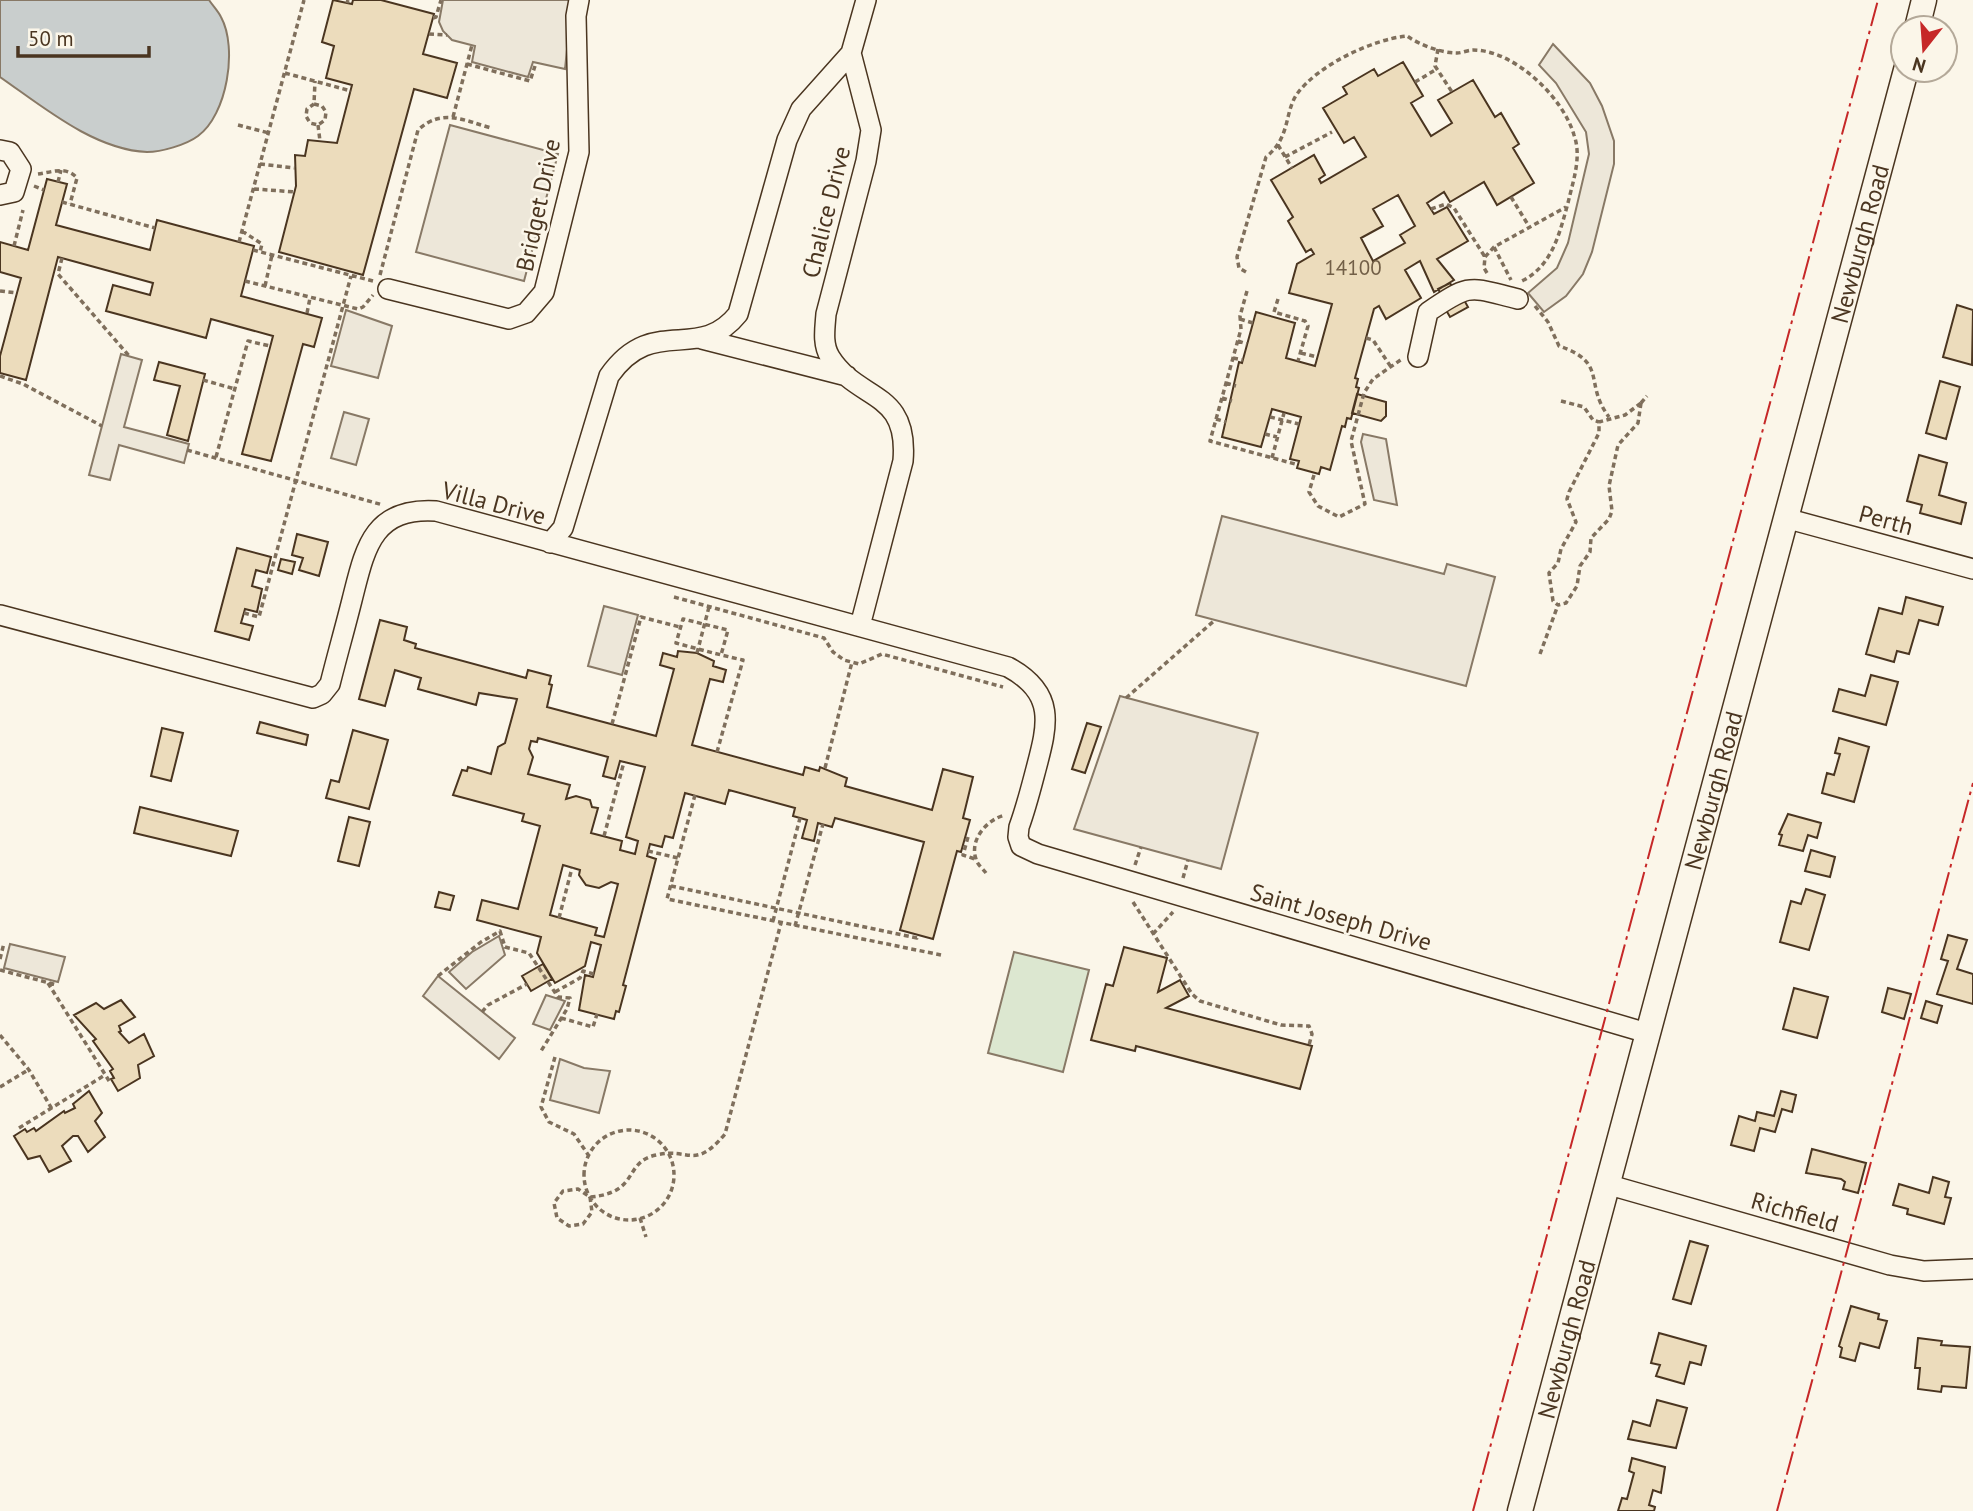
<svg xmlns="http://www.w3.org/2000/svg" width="1973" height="1511" viewBox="0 0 1973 1511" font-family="'PT Sans',sans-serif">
<rect width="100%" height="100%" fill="#fbf6e9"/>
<path fill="#dce7d0" stroke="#887966" stroke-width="2" d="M1014 952 1089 970 1063 1072 988 1053Z"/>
<path fill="#ede7d9" stroke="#887966" stroke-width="2" d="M443 0H572L565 69 533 62 528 77 472 62 475 46 452 40 443 31 439 22Z
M1553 44 1590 83 1602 106 1614 141V164L1592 252 1583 274 1566 296 1544 312 1528 293 1557 268 1568 243 1589 154 1586 132 1556 83 1539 65Z
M450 125 558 154 524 281 416 252Z
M346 310 392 326 378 378 331 366Z
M121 354 142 360 124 427 189 444 184 463 119 445 110 480 89 475Z
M344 412 369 419 356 465 331 458Z
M1363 434 1386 439 1397 505 1374 500 1361 442Z
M1222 516 1444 574 1447 564 1495 577 1466 686 1196 615Z
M604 606 638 615 622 675 588 666Z
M1120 696 1258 733 1221 869 1074 829Z
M499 936 505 955 466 989 449 972 472 952Z
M10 944 65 957 58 982 4 968Z
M438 976 515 1038 499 1059 423 996Z
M546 995 565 1001 550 1030 533 1024Z
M560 1059 584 1068 610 1071 599 1113 550 1100Z"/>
<path fill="#c9cecd" stroke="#887966" stroke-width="2" d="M0 0H209C213 6 218 11 221 17 238 48 227 115 198 136 186 145 161 152 147 152 94 150 42 106 0 77Z"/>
<path fill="#ecdcbc" stroke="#4a3520" stroke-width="2" fill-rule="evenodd" d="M333 0 352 4 353 0H381L434 14 423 54 457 63 447 98 414 89 363 275 279 252 296 186 295 155 305 156 308 140 337 143 352 85 326 78 334 46 322 42Z
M1403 62 1423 96 1411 103 1431 136 1452 123 1438 100 1473 80 1495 117 1501 113 1519 144 1513 148 1534 183 1497 205 1484 182 1450 202 1444 192 1427 203 1434 214 1447 207 1468 241 1437 259 1454 280 1434 292 1420 261 1405 270 1421 298 1386 319 1379 306 1374 309 1355 378 1358 379 1356 387 1359 388 1351 419 1347 418 1345 427 1342 426 1330 470 1321 467 1319 474 1297 468 1299 461 1290 459 1301 417 1272 409 1261 447 1222 437 1239 362 1242 363 1256 312 1295 323 1286 358 1315 366 1332 304 1289 293 1297 264 1314 254 1311 249 1306 252 1288 221 1293 217 1271 180 1314 155 1325 175 1319 179 1321 183 1366 157 1354 137 1344 143 1323 108 1347 94 1343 87 1374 69 1378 76ZM1398 195 1415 226 1400 235 1405 243 1373 261 1361 238 1383 226 1373 209Z
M47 179 67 184 56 225 150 250 157 220 254 246 241 296 322 318 314 347 303 344 271 461 242 454 273 336 211 319 206 338 106 311 113 285 150 295 153 283 58 257 26 380 0 373V356L21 278 0 272V242L28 250Z
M1450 283 1461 302 1464 300 1468 307 1450 317 1446 310 1449 308 1438 289Z
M1957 305 1973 310 1972 365 1943 357Z
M159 362 205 374 188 441 167 435 180 386 154 380Z
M1940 381 1960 387 1946 439 1926 433Z
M1357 394 1386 402V416L1381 421 1352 413Z
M1919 455 1947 463 1939 495 1966 503 1961 524 1920 513 1922 505 1907 501Z
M297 534 328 542 319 576 299 570 303 558 292 555Z
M237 548 271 557 267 573 256 570 252 586 262 589 257 612 245 609 241 623 253 626 249 640 215 631Z
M281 559 295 562 292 574 278 570Z
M1906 597 1943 607 1938 625 1919 620 1909 654 1897 651 1894 662 1866 654 1879 608 1902 614Z
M380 620 407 627 404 640 416 644 415 648 526 678 528 670 551 676 549 684 552 685 547 707 656 736 674 669 660 665 663 653 677 657 678 651 697 653 714 661 713 666 726 670 723 682 710 679 692 745 803 775 805 767 819 771 820 767 847 778 845 786 932 810 943 769 973 777 963 818 970 820 961 852 957 851 933 939 900 930 924 842 835 818 832 827 818 823 814 841 802 838 807 820 793 816 795 808 729 790 725 804 685 793 673 838 665 836 662 847 650 844 647 856 656 859 623 985 626 986 619 1012 616 1011 614 1019 579 1010 585 975 593 977 601 945 591 942 585 966 555 983 537 953 541 937 477 920 482 900 518 909 540 826 522 821 524 814 453 795 462 770 467 771 468 767 491 774 498 747 505 743 517 699 479 693 476 705 418 689 421 678 395 670 385 706 359 699ZM538 738 608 757 603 776 615 779 620 761 645 767 626 837 638 841 635 854 620 850 622 841 591 833 598 808 592 807 590 800 576 796 566 799 570 785 528 774 533 757 529 749 531 741 537 742ZM563 865 580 870 579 875 586 885 599 888 611 882 618 884 604 937 595 935 597 928 550 915Z
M1871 675 1898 682 1886 725 1833 711 1839 689 1865 696Z
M260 722 308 735 306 745 257 733Z
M1087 723 1101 727 1085 773 1072 769Z
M162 728 183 733 171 781 151 776Z
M353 730 388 740 369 809 326 798 331 780 339 782Z
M1839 738 1869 747 1854 802 1822 793 1827 773 1834 775 1840 754 1835 753Z
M140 807 238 831 231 856 134 833Z
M1788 814 1821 823 1817 838 1808 835 1803 851 1779 845 1782 835 1779 834Z
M349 817 370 822 359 866 338 861Z
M1811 850 1835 857 1830 877 1805 871Z
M1806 889 1825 895 1809 950 1780 942 1791 901 1801 904Z
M439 892 454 896 450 910 435 907Z
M1948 935 1967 940 1957 969 1973 974V1004L1937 994 1948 961 1941 959Z
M1124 947 1167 958 1158 992 1180 980 1189 996 1166 1008 1312 1046 1300 1089 1136 1046 1135 1051 1091 1040 1106 984 1113 986Z
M543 964 552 979 531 991 522 976Z
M1794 988 1828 997 1817 1038 1783 1029Z
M1888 988 1911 994 1904 1019 1882 1012Z
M121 1000 135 1017 119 1026 121 1031 119 1032 129 1043 144 1034 154 1056 138 1065 140 1078 118 1091 111 1079 114 1078 110 1071 113 1069 93 1041 96 1039 74 1015 96 1003 104 1009Z
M1926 1001 1942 1006 1937 1023 1921 1018Z
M89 1091 102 1113 95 1121 105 1137 88 1152 78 1136H73L62 1146 71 1161 49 1172 40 1156 28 1159 14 1136 25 1129 27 1132 34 1128 36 1131 64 1111 65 1113 75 1108 73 1104Z
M1781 1091 1796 1095 1792 1112 1782 1109 1775 1132 1760 1128 1754 1151 1731 1145 1739 1116 1755 1121 1757 1112 1774 1116Z
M1812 1149 1866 1163 1858 1193 1843 1189 1845 1182 1841 1179 1806 1173Z
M1933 1177 1949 1182 1945 1197 1951 1198 1944 1224 1907 1214 1908 1209 1893 1205 1899 1184 1929 1193Z
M1690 1241 1708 1246 1691 1304 1673 1299Z
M1851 1306 1879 1314 1878 1319 1887 1321 1879 1348 1860 1343 1855 1361 1840 1357 1842 1348 1839 1346Z
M1659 1333 1706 1346 1701 1365 1690 1362 1684 1384 1656 1376 1660 1365 1651 1363Z
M1918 1338 1942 1341 1941 1345 1970 1347 1966 1388 1942 1386 1941 1392 1918 1389 1920 1368H1915Z
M1657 1400 1687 1408 1676 1448 1628 1439 1633 1421 1650 1426Z
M1632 1458 1665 1467 1661 1493 1653 1490 1649 1505 1655 1507 1654 1511H1618L1622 1498 1627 1499 1634 1473 1629 1471Z"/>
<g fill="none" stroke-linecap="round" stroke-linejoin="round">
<defs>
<path id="minor" d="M851 53 871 130 866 161 826 314C825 328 822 344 830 357 858 402 909 389 903 461L860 626
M0 150 10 152 21 169 14 192 0 195
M388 289 509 319 526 313 544 292 579 152 576 16 579 0
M702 339 847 376
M1418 357 1428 312C1472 282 1469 287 1518 299
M1785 518 1973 569
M550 543 563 528 609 376C653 313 698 364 738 314L787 140 801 109 851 53 866 0
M0 615 313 698 322 694 330 684C337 656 345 628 352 600 365 549 372 507 436 511L1008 667C1056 693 1048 724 1036 769 1031 788 1026 808 1019 827L1018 837 1021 846 1038 854 1647 1033
M1606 1184 1890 1265 1924 1271 1973 1269"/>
<g id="major">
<path d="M1917 28 1924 0"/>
<path id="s1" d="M1520 1511 1906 70"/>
</g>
</defs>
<use href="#minor" stroke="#4a3520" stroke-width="22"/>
<use href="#major" stroke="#4a3520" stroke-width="27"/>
<path stroke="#7f6f5c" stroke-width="3.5" stroke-dasharray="5 3.5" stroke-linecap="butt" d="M347 3 348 0
M433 18 436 17 441 0
M429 34 447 35
M1438 49 1435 66 1452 92
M467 64 530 81 535 66
M285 73 351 91
M1415 82 1437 69
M314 104 322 106 326 112 325 120 318 125 310 123 306 116 307 109 314 104 315 81
M453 117 472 45
M238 125 269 133
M318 125 320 141
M1278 145 1292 168
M1285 157 1332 132
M260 164 295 168
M38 174C52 172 67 166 77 178L70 204
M58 182 61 170
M34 186 44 190
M254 189 295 192
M1511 197 1530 228
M62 202 155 228
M1431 209 1446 204 1454 208 1485 257
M242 231 262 244 260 252
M239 242 304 0
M14 246 23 210
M1494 247 1511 280
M253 250 373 281
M62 258 58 274 130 357
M1246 272 1239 268 1237 257 1266 157C1291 137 1284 113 1297 94 1318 65 1373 39 1407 36 1420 45 1441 53 1457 53 1462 53 1468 50 1473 50 1514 50 1563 97 1574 135 1582 157 1573 181 1568 203 1559 235 1552 267 1520 282
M1487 273 1484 268 1485 257 1494 247 1566 207
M380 275 418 130C442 108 463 120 491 128
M245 281 358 309 363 307 373 295
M265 286 272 255
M0 291 17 293
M1247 291 1240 316 1241 329 1210 441 1295 464
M1278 299 1274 312 1305 321 1308 326 1298 361
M1535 306 1548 322 1559 346C1609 363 1583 383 1609 417
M307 313 310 298
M1240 319 1253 323
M1366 338 1373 340 1391 367
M1238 341 1247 344
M1301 353 1317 357
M1233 358 1243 360
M0 376 23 384 102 426
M203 380 235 389
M1226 383 1236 386
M1222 398 1232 401
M1561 401 1584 407 1593 420 1599 422
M1641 403 1638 423 1618 445 1609 486 1612 511 1609 519 1591 538 1590 552 1580 566 1577 586 1566 603 1558 605 1553 601 1549 573 1558 563 1561 549 1576 522 1567 499 1569 492 1599 433V422L1625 415Z
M1641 403 1647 396
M1270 417 1299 424
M1216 419 1226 422
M1265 434 1277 437
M187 450 383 505
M216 457 248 341 270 346
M1272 458 1284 413
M1314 475 1309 492 1318 506 1339 517 1365 504 1351 441 1357 419 1364 393 1373 379 1402 359
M674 597 824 638 833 652 844 660 859 664 882 654 1003 687
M244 613 259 617 351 276
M697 653 709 607
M1540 654 1558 605
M1126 698 1215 620
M612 724 641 617 680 627
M717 752 743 660C720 655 698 649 676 643L683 619 728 630 721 655
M825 768 852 662
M695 795 667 899 941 955
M604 836 624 762
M968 837 963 855 975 859
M648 851 678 858
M1135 865 1141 847
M986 873C983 869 977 864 976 859 969 839 988 819 1005 815
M1183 878 1188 860
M671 886 917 938 918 935
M1133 902 1192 994 1200 1001 1281 1025 1309 1026 1312 1034 1309 1045
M559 918 572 868
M773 921 800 818
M795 926 823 824
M1153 934 1173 912
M0 959 4 943
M0 970 57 985
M438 976 481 942 500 931 505 947 529 953 558 997 570 998 567 1009 541 1051
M48 983 111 1084
M555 992 580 978 583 971 594 974
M482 1012 488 1005 527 984
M561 1018 593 1027 597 1014
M0 1035 29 1070 52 1109
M555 1057 541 1107 549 1122 574 1134 589 1156
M0 1087 28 1070
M19 1128 105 1075
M584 1175a45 45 0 1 1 90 0a45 45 0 1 1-90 0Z
M590 1197 592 1212 583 1224 569 1226 557 1218 554 1203 563 1191 578 1189 590 1197C640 1193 623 1162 656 1155 690 1147 694 1171 725 1134L781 923
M640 1218 646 1237"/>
<use href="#minor" stroke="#fbf6e9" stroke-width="19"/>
<use href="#major" stroke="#fbf6e9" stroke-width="24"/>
<path stroke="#c62828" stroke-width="2" stroke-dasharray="24 5 3.5 5" stroke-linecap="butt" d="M1473 1511 1878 0
M1777 1511 1973 783"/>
</g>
<g text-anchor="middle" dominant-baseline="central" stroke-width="5" stroke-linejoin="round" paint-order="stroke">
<g font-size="21" fill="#725f47">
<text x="1353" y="267">14100</text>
</g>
<g font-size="24" fill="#4a3520" stroke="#fbf6e9">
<text transform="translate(538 205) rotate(-78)">Bridget Drive</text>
<text transform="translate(826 212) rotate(-76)">Chalice Drive</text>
<text stroke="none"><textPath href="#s1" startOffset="1312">Newburgh Road</textPath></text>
<text transform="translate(494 503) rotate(15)">Villa Drive</text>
<text transform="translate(1886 520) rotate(15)">Perth</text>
<text stroke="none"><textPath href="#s1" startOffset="746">Newburgh Road</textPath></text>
<text transform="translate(1341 917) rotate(16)">Saint Joseph Drive</text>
<text transform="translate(1795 1212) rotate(16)">Richfield</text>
<text stroke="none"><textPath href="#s1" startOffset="178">Newburgh Road</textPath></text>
</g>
</g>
<g transform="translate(1924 49) rotate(197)"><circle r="33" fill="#fbf6e9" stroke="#b4a999" stroke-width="2"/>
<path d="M0-5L12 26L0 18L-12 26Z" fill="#c62828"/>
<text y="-10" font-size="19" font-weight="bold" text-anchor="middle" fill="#4a3520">N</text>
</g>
<path d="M18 46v10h131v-10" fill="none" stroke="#4a3520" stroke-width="3.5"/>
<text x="28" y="46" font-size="21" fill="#4a3520" stroke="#fbf6e9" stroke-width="5" paint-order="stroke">50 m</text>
</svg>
